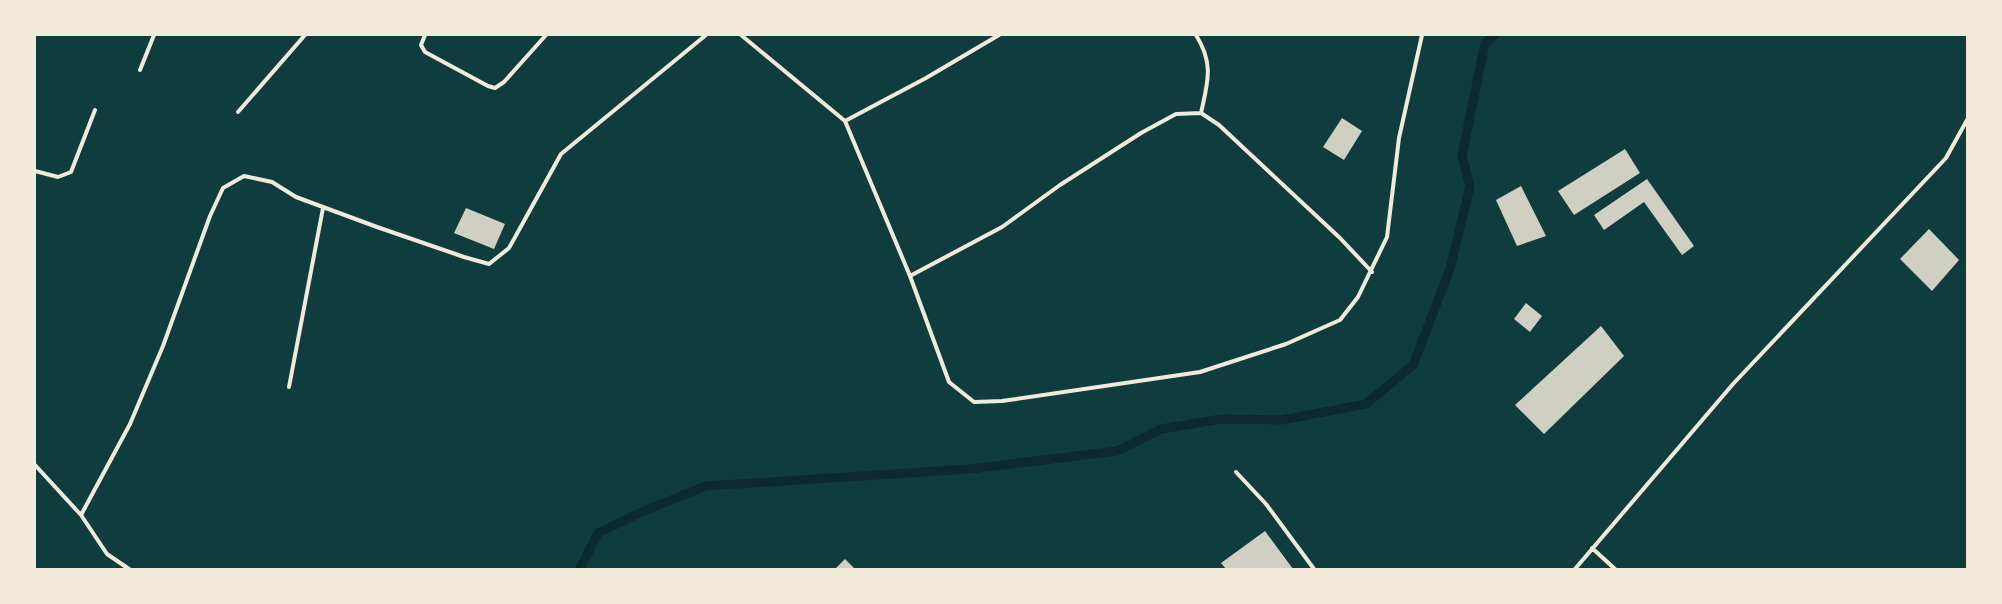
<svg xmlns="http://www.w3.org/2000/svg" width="2002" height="604" viewBox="0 0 2002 604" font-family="'Nunito Sans',sans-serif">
<rect width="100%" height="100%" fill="#0f3d3e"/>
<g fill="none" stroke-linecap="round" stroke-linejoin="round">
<path stroke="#0a2a2b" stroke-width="9" d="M580 569 598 533 644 511 706 486 970 469 1117 451 1161 429 1221 419 1282 420 1366 404 1413 365 1450 269 1470 186 1462 156 1485 43 1495 35"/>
</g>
<path fill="#cfcfc3" d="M1342 118 1362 131 1344 160 1323 147Z
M1625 149 1640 173 1574 215 1558 191Z
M1647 179 1694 246 1682 255 1644 202 1604 230 1594 215Z
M1521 186 1546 236 1517 246 1496 200Z
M466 208 505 224 494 249 454 233Z
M1929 229 1959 260 1932 291 1900 259Z
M1526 303 1542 316 1530 332 1514 319Z
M1601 326 1624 356 1544 434 1515 405Z
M1265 531 1293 569H1226L1221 563Z
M845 559 855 569H835Z"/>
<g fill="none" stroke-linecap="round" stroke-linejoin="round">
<path stroke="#f1e9da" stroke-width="4" d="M425 35 421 45 425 52 488 86 495 88 504 82 546 35
M741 35 845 121 910 276 949 382 974 402 1002 401 1200 372 1286 344 1340 320 1358 297 1387 237 1399 138 1422 35
M1196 35C1214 64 1208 81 1201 113
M140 70 154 35
M238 112 305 35
M845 121 926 78 999 35
M35 171 58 177 71 172 95 110
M910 276 1002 227 1060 185 1141 133 1176 114 1201 113 1219 125 1340 238 1372 272
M289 387 323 208
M35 465 81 515 107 554 129 569
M1236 472 1266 504 1314 569
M81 515 130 424 163 346 210 216 223 188 244 176 272 182 296 197 377 227 464 257 489 264 509 248 561 154 706 35
M1592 548 1615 569
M1575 569 1733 384 1946 158 1967 120"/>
</g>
<rect width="2002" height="604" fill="none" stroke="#f1e9da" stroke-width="72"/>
</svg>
